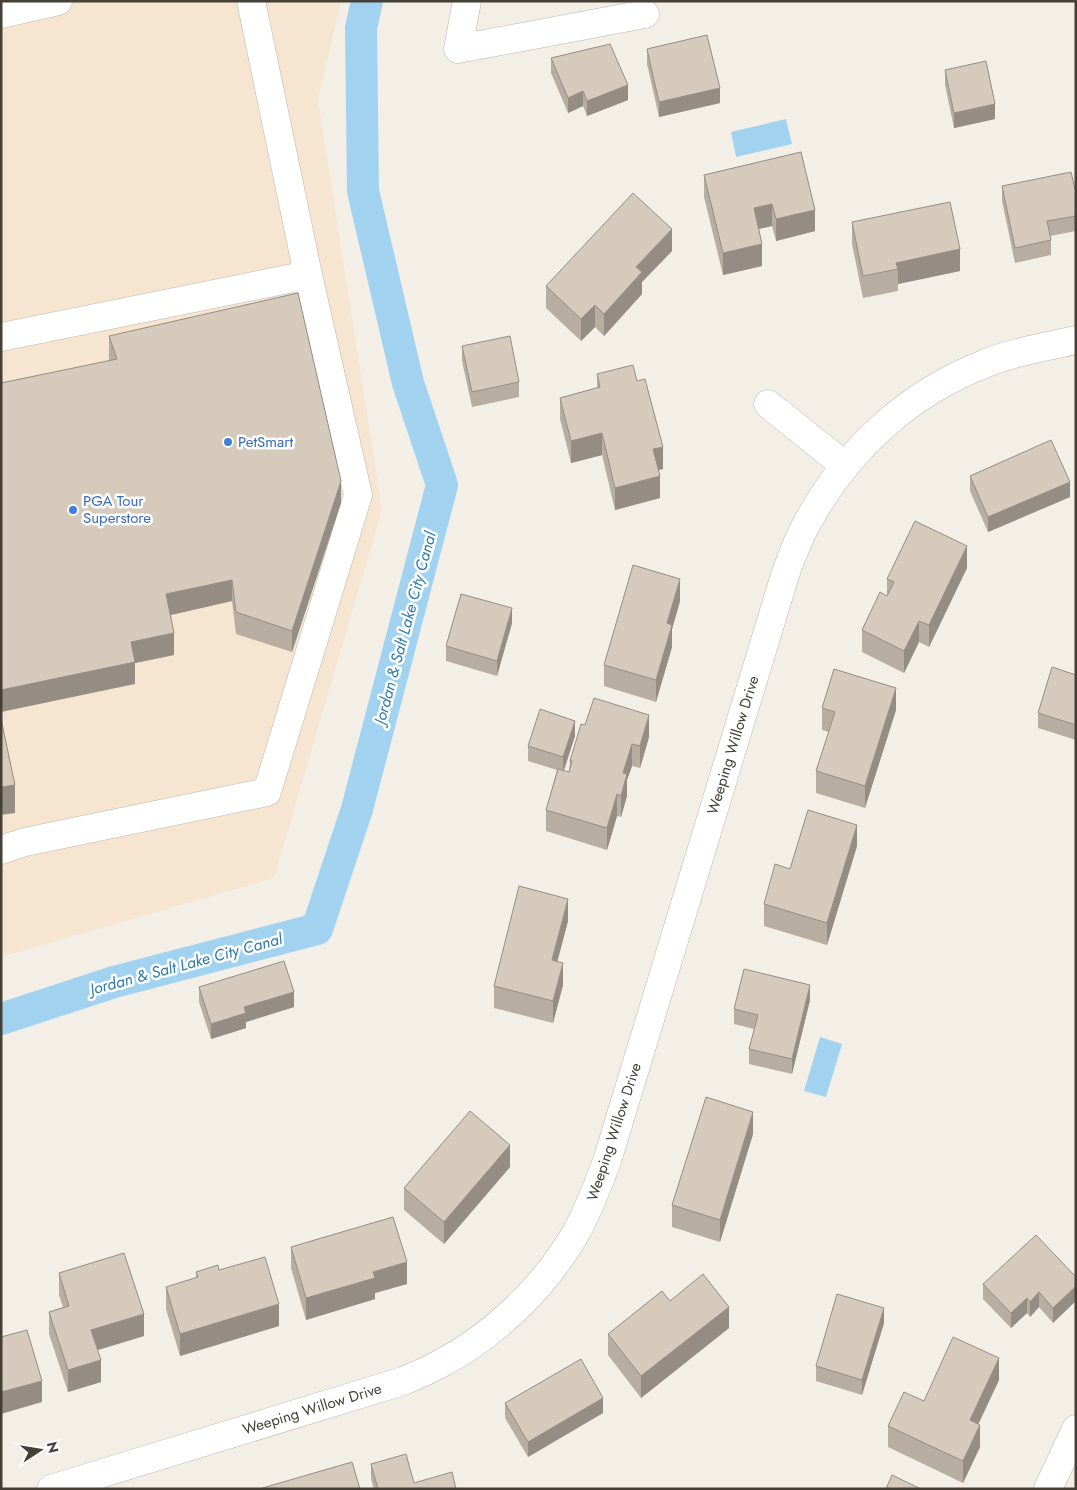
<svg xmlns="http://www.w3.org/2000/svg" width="1077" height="1490" viewBox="0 0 1077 1490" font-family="Jost,sans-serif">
<rect width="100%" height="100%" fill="#f3efe6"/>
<path fill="#f5e5d1" d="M1 1H341L318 100 382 510 274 878 1 957Z"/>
<path fill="#a1d3f0" d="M786 119 792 144 736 157 731 132Z
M820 1037 842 1044 826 1097 804 1091Z"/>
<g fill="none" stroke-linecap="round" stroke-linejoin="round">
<path stroke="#a1d3f0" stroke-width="32" d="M1 1019 114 982 317 929 357 809 442 485 408 383 363 191 361 28 367 1"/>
<defs>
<path id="minor" d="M467 1 458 49 645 14
M1 14 58 1
M1 337 308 275
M768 404 844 465
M1 850 25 842 267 792 358 495 308 275 251 1
M51 1489 403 1381C415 1376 427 1371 438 1365 495 1335 545 1287 577 1231 589 1209 598 1185 607 1161L785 575C792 555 800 534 811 516 850 447 910 393 984 364 1013 352 1045 347 1076 340
M1048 1489 1076 1429"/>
</defs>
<use href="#minor" stroke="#bfb6a8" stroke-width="29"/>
<use href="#minor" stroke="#fff" stroke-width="28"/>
</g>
<path fill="#b7aea1" d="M647 49 720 103 659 117 647 64Z
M551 58 628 100 587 116 583 106 568 113 551 73Z
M945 70 995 119 954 128 945 85Z
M801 152 815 231 776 241 772 226 758 229 762 266 723 275 704 197V175Z
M1002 186 1076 193V231L1050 236 1051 240V255L1015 263 1002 201Z
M852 222 960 271 898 284V291L863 298 852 244Z
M672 251 642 282V294L604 336 595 327 581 341 546 308V286Z
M109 336 341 503 292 652 236 634 232 601 171 615 174 655 135 663V684L109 360Z
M462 346 519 382V397L472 407 462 361Z
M597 374 637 381 663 469 659 470 660 498 615 510 602 455 571 463 560 419V398L597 388Z
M970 476 1070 497 988 532 970 491Z
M967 568 929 647 919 642 904 673 862 652V630L887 596V579Z
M680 601 672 629V647L656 702 604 686V665Z
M512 623 497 676 446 661V646Z
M1076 675V740L1038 728V713Z
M822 708 896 710 865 808 816 793V771L829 732 822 730Z
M585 725 649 737 640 768 632 766 627 780V796L621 817 617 816 607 850 546 831V810L557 770 528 761V746L575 736 564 771 569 772 570 761Z
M857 846 827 945 764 926V904Z
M568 921 557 961 563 985 553 1023 494 1008V986Z
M199 987 294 1007 246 1022V1028L211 1039 199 1002Z
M810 1000 792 1074 749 1064V1049L754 1029 734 1024V1009Z
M753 1134 720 1242 672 1227V1205Z
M510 1167 444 1244 404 1210V1188Z
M291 1247 407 1284 375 1293V1299L306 1320 291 1268Z
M219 1270 279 1326 180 1356 166 1309V1287L196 1278V1272Z
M59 1273 144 1336 98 1350 101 1382 68 1392 49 1334V1312L63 1307 59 1295Z
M1076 1277 1053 1323 1039 1307 1030 1317 1027 1313 1011 1328 983 1299V1284Z
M670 1301 729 1328 641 1398 608 1355V1334Z
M884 1323 862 1395 816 1381V1366Z
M999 1380 978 1424 980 1447 963 1483 888 1447V1426L924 1401Z
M505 1403 603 1413 528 1457 505 1418Z
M371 1464 414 1483 456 1489H374L371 1479Z"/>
<path fill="#958d83" d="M628 85V100L587 116V101Z
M720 88V103L659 117V102Z
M583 91V106L568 113V98Z
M995 104V119L954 128V113Z
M772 204V226L754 230V208Z
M815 210V231L776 241V219Z
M672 229V251L642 282V294L604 336V314L636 267Z
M762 244V266L723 275V253Z
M960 249V271L898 284V269L896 263Z
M595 305V327L581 341V319Z
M602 433V455L571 463V441Z
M663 447V469L653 471V449Z
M660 476V498L615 510V488Z
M341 481V503L292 652V631Z
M1070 482V497L988 532V517Z
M967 546V568L929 647V625Z
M680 579V601L672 629V647L656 702V680L667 623Z
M232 580V601L166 616V594Z
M512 608V623L497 676V661Z
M919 621V642L904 673V651Z
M174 633V655L135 663V684L1 712V690L131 642Z
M896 688V710L865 808V786Z
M649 715V737L640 768V746Z
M575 721V736L563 772V757Z
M632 744V766L627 780V796L621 817V796L623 773Z
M15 785V813L1 815V787Z
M617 794V816L607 850V828Z
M857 825V846L827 945V923Z
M568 899V921L552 982V960Z
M563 963V985L553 1023V1001Z
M810 985V1000L792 1074V1059Z
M294 992V1007L246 1022V1028L211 1039V1024L244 1007Z
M753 1112V1134L720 1242V1220Z
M510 1145V1167L444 1244V1222Z
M407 1262V1284L375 1293V1299L306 1320V1298L373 1272Z
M1076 1286V1301L1053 1323V1308Z
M1039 1292V1307L1030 1317V1302Z
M1027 1298V1313L1011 1328V1313Z
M279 1304V1326L180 1356V1334Z
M729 1307V1328L641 1398V1376Z
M884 1308V1323L862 1395V1380Z
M144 1314V1336L91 1352V1330Z
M999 1358V1380L970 1442V1420Z
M101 1360V1382L68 1392V1370Z
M42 1381V1402L1 1414V1392Z
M603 1398V1413L528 1457V1442Z
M980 1425V1447L963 1483V1461Z"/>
<path fill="#d5cabb" stroke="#958d83" d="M707 35 720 88 659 102 647 49Z
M610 44 628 85 587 101 583 91 568 98 551 58Z
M986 61 995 104 954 113 945 70Z
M801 152 815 210 776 219 772 204 754 208 762 244 723 253 704 175Z
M1071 172 1076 193V216L1047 221 1051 240 1015 248 1002 186Z
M633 193 672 229 636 267 642 272 604 314 595 305 581 319 546 286Z
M950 202 960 249 896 263 898 269 863 276 852 222Z
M298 293 341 481 292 631 236 612 232 580 166 594 174 633 131 642 135 662 1 690V383L117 359 109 336Z
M510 336 519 382 472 392 462 346Z
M633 365 637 381 645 379 663 447 653 449 660 476 615 488 602 433 571 441 560 398 600 387 597 374Z
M1051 440 1070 482 988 517 970 476Z
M915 521 967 546 929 625 919 621 904 651 862 630 880 592 887 596 894 582 887 579Z
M633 565 680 579 667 623 672 625 656 680 604 665Z
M461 594 512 608 497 661 446 646Z
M1052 667 1076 675V725L1038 713Z
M834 669 896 688 865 786 816 771 835 712 822 708Z
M594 698 649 715 640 746 632 744 623 773 627 774 621 796 617 794 607 828 546 810 558 769 569 772 572 761H570L581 724 585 725Z
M540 709 575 721 563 757 528 746Z
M1 719 15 785 1 787Z
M808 810 857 825 827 923 764 904 775 864 790 869Z
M519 886 568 899 552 960 563 963 553 1001 494 986Z
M284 961 294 992 244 1007 246 1013 211 1024 199 987Z
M744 969 810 985 792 1059 749 1049 758 1015 734 1009Z
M706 1097 753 1112 720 1220 672 1205Z
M470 1111 510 1145 444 1222 404 1188Z
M393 1217 407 1262 373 1272 375 1278 306 1298 291 1247Z
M1036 1235 1076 1277V1286L1053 1308 1039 1292 1030 1302 1027 1298 1011 1313 983 1284Z
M124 1253 144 1314 91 1330 101 1360 68 1370 49 1312 69 1306 59 1273Z
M265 1257 279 1304 180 1334 166 1287 198 1277 196 1272 218 1265 219 1270Z
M703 1274 729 1307 641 1376 608 1334 662 1291 670 1301Z
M837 1294 884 1308 862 1380 816 1366Z
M27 1330 42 1381 1 1392V1337Z
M953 1337 999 1358 970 1420 980 1425 963 1461 888 1426 904 1392 924 1401Z
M581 1359 603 1398 528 1442 505 1403Z
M406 1454 414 1483 452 1472 456 1489H378L371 1464Z
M352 1462 360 1489H259Z
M892 1475 921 1489H886Z"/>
<g fill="#3f7fe0" stroke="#fff" stroke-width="2">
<circle cx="228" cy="442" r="5"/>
<circle cx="73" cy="510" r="5"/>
</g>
<g text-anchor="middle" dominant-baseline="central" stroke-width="5" stroke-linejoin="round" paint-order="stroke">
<g font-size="15" fill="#366cbe" stroke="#fff" text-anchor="start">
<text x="238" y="442">PetSmart</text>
<text x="83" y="501">PGA Tour<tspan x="83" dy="17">Superstore</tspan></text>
</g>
<g font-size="15" fill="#463f35" stroke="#fff">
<text transform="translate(733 745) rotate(-73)">Weeping Willow Drive</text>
<text transform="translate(614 1132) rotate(-72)">Weeping Willow Drive</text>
<text transform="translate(312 1409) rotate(-17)">Weeping Willow Drive</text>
</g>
<g font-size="16" font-style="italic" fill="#2d7aaa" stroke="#fff">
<text transform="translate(405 628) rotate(-75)">Jordan &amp; Salt Lake City Canal</text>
<text transform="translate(186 964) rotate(-15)">Jordan &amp; Salt Lake City Canal</text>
</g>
</g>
<rect width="1077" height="1490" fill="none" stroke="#463f35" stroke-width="5"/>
<g transform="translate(40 1450) rotate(78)" stroke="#ffffff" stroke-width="4" paint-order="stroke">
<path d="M0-4L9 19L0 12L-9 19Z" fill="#463f35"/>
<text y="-8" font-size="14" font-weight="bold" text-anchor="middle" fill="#463f35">N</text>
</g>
</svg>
